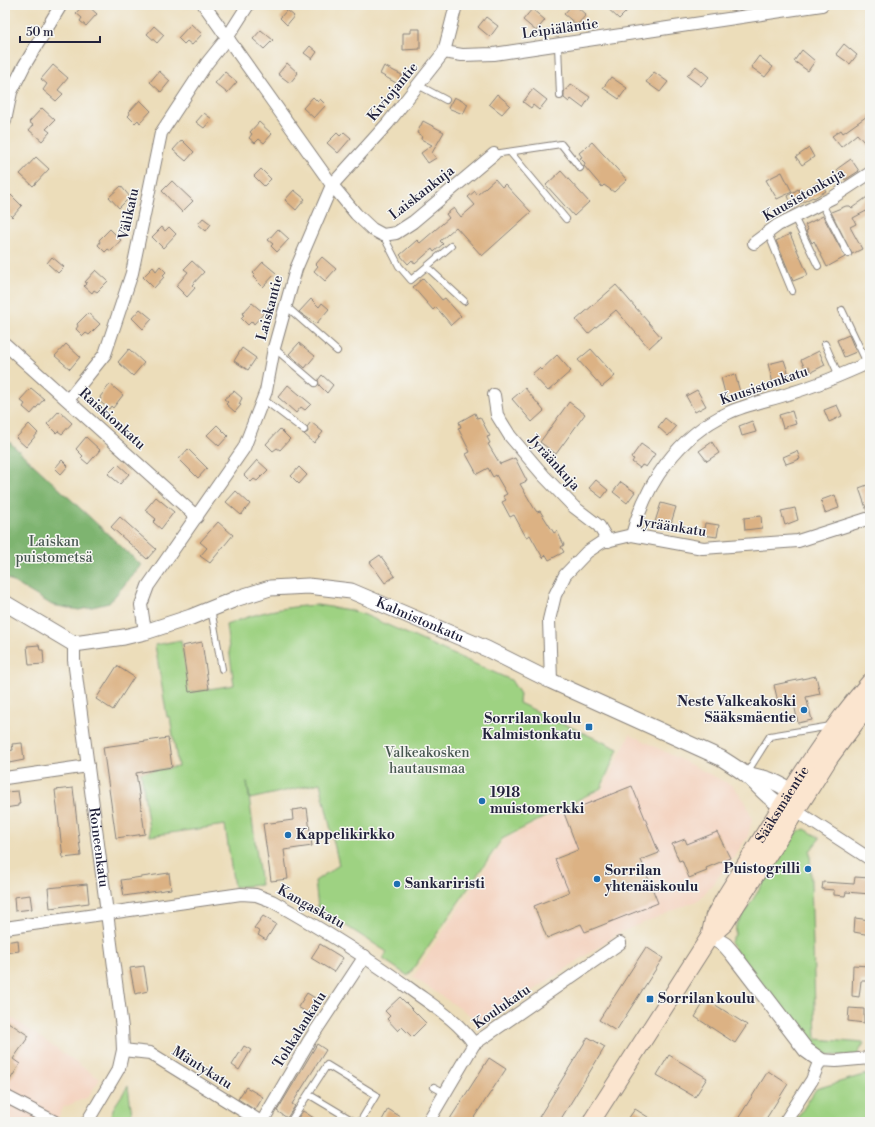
<svg xmlns="http://www.w3.org/2000/svg" width="875" height="1127" viewBox="0 0 875 1127" font-family="'Libre Bodoni',serif">
<rect width="100%" height="100%" fill="#f6f6f2"/>
<filter id="ink" filterUnits="userSpaceOnUse"><feTurbulence type="fractalNoise" baseFrequency=".025" numOctaves="2"/><feDisplacementMap in="SourceGraphic" scale="8" xChannelSelector="R" yChannelSelector="G"/><feConvolveMatrix kernelMatrix="1 2 1 2 8 2 1 2 1" color-interpolation-filters="sRGB"/></filter>
<filter id="wash" filterUnits="userSpaceOnUse"><feTurbulence type="fractalNoise" baseFrequency=".012" numOctaves="4" result="noise"/><feDisplacementMap in="SourceGraphic" scale="16" xChannelSelector="R" yChannelSelector="G"/><feGaussianBlur stdDeviation="0.9" result="paint"/><feColorMatrix in="noise" values="0 0 0 0 0 0 0 0 0 0 0 0 0 0 0 0 0 1.4 0 .05"/><feComposite in="paint" operator="in"/></filter>
<g filter="url(#wash)">
<rect width="100%" height="100%" fill="#ecddba"/>
<path fill="#f4d3c0" d="M630 734 733 786 746 803 752 819 748 836 733 859 699 900 621 932 483 1024 413 977 504 840 603 789Z
M5 1013 100 1079 88 1097 64 1107 55 1122H5Z"/>
<path fill="#9ed282" stroke="#607a5e" d="M317 605 350 610 365 615 511 680 520 694 519 703 618 749 601 788 502 839 408 976 383 959 387 952 318 908 315 881 339 865 320 783 250 799 247 782 261 885 234 887 225 825 150 836 141 772 178 767 170 717H167L155 645 181 640 190 692 234 685 226 625C258 612 283 607 317 605Z
M805 829 820 838 810 851 816 1039 864 1043 857 1055C846 1055 834 1057 823 1053 800 1044 748 966 730 943L735 935 736 926 795 833Z
M870 1073 868 1122H795L816 1089Z
M128 1086 133 1122H108L114 1107Z"/>
<path fill="#7eb470" stroke="#506b56" d="M5 438 141 565 109 603 79 610 52 605 5 577Z"/>
<g id="blocks">
<path fill="#dcb284" d="M83 5H87L97 14 86 26 80 21 82 18 76 13Z
M572 5H575L586 15 577 25 564 14Z
M604 5H622L628 10 619 19Z
M532 9 545 20 536 31 523 20Z
M287 10 294 16 287 25 280 18Z
M486 17 498 26 490 37 478 27Z
M191 24 202 34 192 45 187 41 184 44 178 38Z
M154 26 164 35 157 43 147 34Z
M411 29H420V49L403 50V33H411Z
M261 30 273 40 264 49 253 39Z
M844 44 857 55 850 64 836 54Z
M310 46 317 52 312 59 304 53Z
M802 50 815 61 808 71 794 61Z
M759 56 773 67 765 77 751 67Z
M287 63 298 73 290 83 278 74Z
M53 65 68 78 58 90 63 94 56 101 43 90 47 84 41 79Z
M384 66 402 75 398 84 380 74Z
M696 66 709 77 701 86 687 76Z
M159 71 170 81 161 92 150 82Z
M225 72 237 82 227 93 215 83Z
M654 72 668 82 660 92 646 82Z
M611 77 627 88 619 99 603 88Z
M571 84 590 97 583 108 571 99 569 102 564 98V92Z
M533 89 547 100 539 110 533 105 531 108 523 102Z
M497 94 510 105 502 114 489 104Z
M313 97 318 102 320 99 326 105 314 118 303 108Z
M454 97 468 104 463 114 448 108Z
M140 100 151 111 140 123 138 120 135 123 128 116 130 114 129 112Z
M42 108 55 120 46 129 50 132 42 141 29 130 33 125 29 122Z
M204 113 212 119 204 128 196 122Z
M870 114V149L857 134 841 147 832 136 841 130 843 133Z
M423 121 444 132 432 153 436 158 428 163 421 153 432 145 421 139 422 136 417 133Z
M259 122 272 134 264 143 259 139 255 143 249 138 252 134 250 132Z
M344 132 351 138 338 153 327 143 337 133 340 136Z
M182 140 194 152 186 161 173 150Z
M592 142 627 180 614 192 604 185 602 187 584 166 585 163 580 158 582 157 579 153Z
M809 148 814 157 802 165 796 157Z
M36 157 49 169 33 186 20 174Z
M851 159 859 171 845 180 837 169Z
M261 169 271 179 264 186 254 176Z
M561 171 589 202 574 216 546 185Z
M782 172 792 192 777 199 766 180Z
M495 179 502 187 505 184 531 212 482 256 456 227 440 241 443 244 434 252 432 249 415 264 412 260 408 264 400 255 417 240 420 243 449 218 446 214 454 208 461 217 475 205 468 197 475 191 477 195Z
M172 181 193 201 182 212 162 191Z
M820 181 826 191 814 198 813 197 793 207 788 196 798 189 801 193Z
M121 186 130 197 119 208 109 197Z
M294 190 305 199 296 210 285 200Z
M11 195 22 206 12 217 5 210V202Z
M870 195V209L853 218 856 224 850 227 862 249 852 254 831 212 846 206H850L852 208Z
M823 216 845 257 827 267 814 241 812 243 806 231 808 230 805 225Z
M203 218 211 224 206 231 198 224Z
M162 227 165 231 169 227 176 234 163 248 152 237Z
M110 229 121 240 111 251 108 249 105 252 98 245 100 242 99 240Z
M278 229 289 239 277 252 271 246 273 244 268 240Z
M790 234 808 275 793 281 776 241Z
M52 257 64 267 58 273 47 263Z
M322 257 336 269 325 281 314 271 318 266 316 264Z
M192 261 204 272 192 285 195 288 187 297 176 286 188 272 184 269Z
M263 262 276 273 263 287 253 277 255 275 253 273Z
M160 266 166 272 163 275 164 277 154 288 143 277 153 267 156 271Z
M96 270 108 281 97 292 94 290 92 293 84 286 87 283 85 282Z
M423 278 442 300 445 298 461 316 451 325 436 307 433 310 413 287Z
M616 285 661 337 649 348 616 310 588 334 576 320Z
M311 299 319 307 322 303 329 309 316 324 299 312Z
M252 303 264 313 254 324 252 321 248 325 241 318 244 315 242 314Z
M140 309 152 319 143 329 132 318Z
M88 313 100 324 89 335 86 333 83 336 76 329 78 326 77 324Z
M849 335 856 352 844 357 837 340Z
M299 343 315 356 305 368 289 354Z
M66 344 80 357 70 369 55 356Z
M242 348 256 358 248 370 234 361Z
M129 349 144 363 133 376 118 362Z
M591 349 615 376 602 387 578 360Z
M819 351 825 365 811 372 809 367 805 368 801 360Z
M557 355 571 371 548 391 532 374 539 368 541 370Z
M784 360 790 378 773 383 768 364Z
M735 374 740 392 726 397 721 378Z
M322 375 333 385 327 393 319 385 318 380Z
M110 384 123 395 113 408 111 406 109 409 99 401 101 399 100 397Z
M288 385 311 404 305 410 301 407 296 413 278 397Z
M31 388 44 399 31 414 23 407 25 404 20 400Z
M525 388 544 411 532 422 512 399Z
M697 390 706 406 695 412 686 396Z
M234 391 242 398 239 404 241 405 235 412 226 404 228 402 224 399Z
M569 402 585 414 556 454 540 442Z
M837 405 842 416 829 422 824 410Z
M59 411 72 423 62 434 58 431 56 433 47 424Z
M792 411 796 424 783 428 779 415Z
M475 413 477 418 480 417 490 436 487 437 490 443 488 444 500 464 515 458 527 481 520 484 534 508 537 512 540 511 554 533 557 531 564 545 561 547 564 552 549 560 546 555 543 558 530 535 526 537 514 515 510 517 502 502 506 500 503 496 507 494 496 475 493 477 488 468 477 474 466 454 470 452 458 428 461 427 459 422Z
M665 418 676 427 668 436 658 427Z
M752 421 756 432 742 436 739 426Z
M311 422 323 432 314 443 304 434 308 432 307 427Z
M29 424 38 433 26 447 16 438Z
M217 425 228 436 219 446 207 435Z
M280 429 290 439 280 450 277 448 273 451 266 444Z
M86 437 100 450 88 464 81 458 83 456 76 449Z
M712 442 719 453 707 461 699 451Z
M641 444 655 454 646 467 642 465 640 468 632 462 634 459 631 458Z
M188 449 207 468 198 478 179 459Z
M797 451 800 459 786 464 783 457Z
M62 460 68 466 61 474 55 468Z
M257 460 268 470 257 481 254 479 251 482 244 475Z
M118 464 129 474 120 484 108 474Z
M299 467 307 475 299 484 291 476Z
M596 480 608 490 602 498 589 488Z
M621 482 635 492 627 503 613 492Z
M870 484V511H867L859 488Z
M236 491 250 504 241 515 226 502Z
M835 495 839 508 825 513 821 500Z
M156 497 174 512 161 529 153 522 156 519 145 510Z
M661 503 676 507 669 530 654 525Z
M795 508 798 520 785 525 781 511Z
M761 516 762 528 745 530 744 518Z
M120 517 156 549 147 559 111 527Z
M218 522 233 535 210 563 200 556 207 548 200 542Z
M705 523 719 525 717 537 703 535Z
M380 555 395 576 385 583 370 562Z
M202 642 209 689 189 692 182 646Z
M39 645 40 650H43L44 664 29 665 27 646Z
M117 666 134 677 113 710 96 699Z
M816 676 820 694 806 697 812 720 798 723 793 699 778 702 774 685Z
M168 738 172 767 136 773 145 834 116 838 103 747Z
M22 743 24 760 9 763 7 751 13 750 12 744Z
M632 786 659 853 641 860 658 903 585 932 581 924 547 938 534 906 569 892 555 859 578 850 564 813Z
M73 788 81 856 63 858 55 790Z
M18 791 20 804H18V806L5 808V792Z
M307 808 312 846 284 850 288 879 271 881 263 824 293 820 292 810Z
M717 832 730 858 706 868 707 871 689 878 682 860 679 861 672 844 685 839 687 844Z
M169 873 171 889 124 896 121 880Z
M855 877 870 878V894L846 892 845 896 834 895V890L822 889 823 882 854 884Z
M87 884 89 903 50 908 48 888Z
M30 895 32 909 15 911 14 897Z
M263 916 276 924 266 940 258 935 260 932 254 928Z
M855 918 870 920V935L854 932Z
M18 940 19 951 5 953V942Z
M320 944 343 958 334 972 311 958Z
M646 947 663 958 616 1031 599 1020Z
M853 965 869 966 867 981H861L859 997 852 996Z
M144 966 148 991 135 994 130 968Z
M307 993 320 1001 311 1015 298 1007Z
M400 997 426 1023 412 1037 402 1027 398 1031 387 1019 390 1016 385 1011Z
M706 999 747 1025 735 1043 695 1017Z
M849 1008 864 1009V1023L848 1021Z
M5 1020 29 1036 13 1059 20 1064 5 1088Z
M588 1037 605 1047 559 1122H536Z
M317 1044 326 1050 292 1104 295 1106 287 1118 277 1111Z
M244 1046 251 1050 239 1070 232 1065Z
M669 1055 707 1078 695 1097 657 1075Z
M489 1058 506 1069 471 1122H448Z
M768 1071 788 1084 764 1122H736Z
M246 1087 263 1097 255 1110 238 1099Z
M388 1109 409 1122H381Z
M635 1109 656 1122H626Z
M303 1111 320 1122H295Z"/>
</g>
</g>
<g filter="url(#ink)">
<use href="#blocks" fill-opacity="0" stroke="#87807a" stroke-width="1"/>
<g fill="none" stroke-linecap="round" stroke-linejoin="round">
<defs>
<path id="service" d="M558 45 560 96
M418 85 446 100
M510 152 566 219
M494 154 561 144 580 168
M822 204 848 254
M794 217 818 266
M768 233 792 291
M383 235 399 266 411 280 451 246
M427 267 464 301
M286 306 337 351
M842 310 867 363
M825 344 839 376
M274 348 315 383
M263 399 304 430
M211 609 222 669
M746 774 770 736 831 726
M434 1087 445 1093
M308 1094 355 1122
M290 1122 327 1065 376 1095 360 1122"/>
<g id="minor">
<path d="M204 5 332 185 356 214 372 229 383 235 396 233 413 222 494 154"/>
<path d="M444 52 462 55 494 54 822 5"/>
<path d="M5 121 11 92 24 66 61 5"/>
<path d="M754 243 778 225 832 198 870 173"/>
<path d="M5 344 197 517"/>
<path d="M494 395 497 415 510 436 544 476 574 507 599 526 608 541"/>
<path d="M68 400 105 354 132 273 161 133 207 63 227 38 248 5"/>
<path d="M632 535C646 483 678 436 728 413 747 404 771 400 791 393 818 385 844 374 870 362"/>
<path d="M145 632 141 605 148 586 244 448 266 391 274 348 296 269 332 185 388 123 444 52 456 5"/>
<path id="s1" d="M74 644V660L122 1028 123 1050 119 1068 87 1122"/>
<path d="M551 681 549 620 555 595 565 575 587 552 602 542 632 535 703 548 798 541 870 518"/>
<path d="M5 778 88 766"/>
<path d="M796 811 870 859"/>
<path d="M5 928 241 894 256 895 272 901C322 929 367 957 413 991 435 1007 458 1021 474 1044"/>
<path d="M123 1050 150 1053 261 1122"/>
<path d="M5 1096 55 1122"/>
<path d="M262 1122 309 1041 365 956"/>
<path d="M428 1122 474 1044 620 943"/>
<path d="M785 1122 812 1080 820 1060 836 1061 870 1058"/>
</g>
<g id="tertiary">
<path id="s2" d="M5 603 74 644 124 637 145 632 191 617 238 598 270 588 308 586 351 591 487 649 551 681 721 758C729 763 737 768 745 774 762 788 769 802 792 810"/>
<path d="M745 774C766 778 773 780 791 791L794 803"/>
<path d="M710 936 725 945 732 953 806 1050 820 1060"/>
</g>
<g id="secondary">
<path id="s3" d="M710 936 714 917 727 894C773 822 814 746 870 682"/>
<path d="M591 1122 710 936 725 923 830 757 870 703"/>
</g>
</defs>
<use href="#service" stroke="#87807a" stroke-width="8"/>
<use href="#minor" stroke="#87807a" stroke-width="14"/>
<use href="#tertiary" stroke="#87807a" stroke-width="17"/>
<use href="#secondary" stroke="#87807a" stroke-width="19"/>
<use href="#service" stroke="#fff" stroke-width="6"/>
<use href="#minor" stroke="#fff" stroke-width="12"/>
<use href="#tertiary" stroke="#fff" stroke-width="15"/>
<use href="#secondary" stroke="#fbe5cf" stroke-width="17"/>
</g>
</g>
<g fill="#1f6fb2" stroke="#f6f6f2" stroke-width="1.5">
<circle cx="804" cy="710" r="4"/>
<rect x="585" y="723" width="8" height="8" rx="2"/>
<circle cx="482" cy="801" r="4"/>
<circle cx="288" cy="835" r="4"/>
<circle cx="808" cy="869" r="4"/>
<circle cx="597" cy="879" r="4"/>
<circle cx="397" cy="884" r="4"/>
<rect x="646" y="995" width="8" height="8" rx="2"/>
</g>
<g text-anchor="middle" dominant-baseline="central" stroke-width="3" stroke-linejoin="round" paint-order="stroke">
<g font-size="14" fill="#22223b" stroke="#f6f6f2">
<text transform="translate(560 29) rotate(-8)">Leipiäläntie</text>
<text transform="translate(393 92) rotate(-51)">Kiviojantie</text>
<text transform="translate(422 193) rotate(-38)">Laiskankuja</text>
<text transform="translate(804 195) rotate(-30)">Kuusistonkuja</text>
<text transform="translate(129 214) rotate(-78)">Välikatu</text>
<text transform="translate(270 308) rotate(-75)">Laiskantie</text>
<text transform="translate(764 386) rotate(-19)">Kuusistonkatu</text>
<text transform="translate(112 419) rotate(42)">Raiskionkatu</text>
<text transform="translate(554 463) rotate(48)">Jyräänkuja</text>
<text transform="translate(672 527) rotate(9)">Jyräänkatu</text>
<text stroke="none"><textPath href="#s2" startOffset="441">Kalmistonkatu</textPath></text>
<text stroke="none"><textPath href="#s3" startOffset="151">Sääksmäentie</textPath></text>
<text stroke="none"><textPath href="#s1" startOffset="205">Roineenkatu</textPath></text>
<text transform="translate(311 907) rotate(29)">Kangaskatu</text>
<text transform="translate(502 1007) rotate(-35)">Koulukatu</text>
<text transform="translate(300 1030) rotate(-58)">Tohkalankatu</text>
<text transform="translate(202 1068) rotate(32)">Mäntykatu</text>
</g>
<g font-size="14" fill="#475750" stroke="#f6f6f2">
<text x="54" y="542">Laiskan<tspan x="54" dy="16">puistometsä</tspan></text>
<text x="427" y="753">Valkeakosken<tspan x="427" dy="16">hautausmaa</tspan></text>
</g>
<g font-size="14" font-weight="bold" fill="#22223b" stroke="#f6f6f2" text-anchor="start">
<text x="796" y="702" text-anchor="end">Neste Valkeakoski<tspan x="796" dy="16">Sääksmäentie</tspan></text>
<text x="581" y="719" text-anchor="end">Sorrilan koulu<tspan x="581" dy="16">Kalmistonkatu</tspan></text>
<text x="490" y="793">1918<tspan x="490" dy="16">muistomerkki</tspan></text>
<text x="296" y="835">Kappelikirkko</text>
<text x="800" y="869" text-anchor="end">Puistogrilli</text>
<text x="605" y="871">Sorrilan<tspan x="605" dy="16">yhtenäiskoulu</tspan></text>
<text x="405" y="884">Sankariristi</text>
<text x="658" y="999">Sorrilan koulu</text>
</g>
</g>
<rect width="875" height="1127" fill="none" stroke="#f6f6f2" stroke-width="20"/>
<path d="M20 36v6h80v-6" fill="none" stroke="#22223b" stroke-width="2"/>
<text x="26" y="36" font-size="12" fill="#22223b" stroke="#f6f6f2" stroke-width="3" paint-order="stroke">50 m</text>
</svg>
